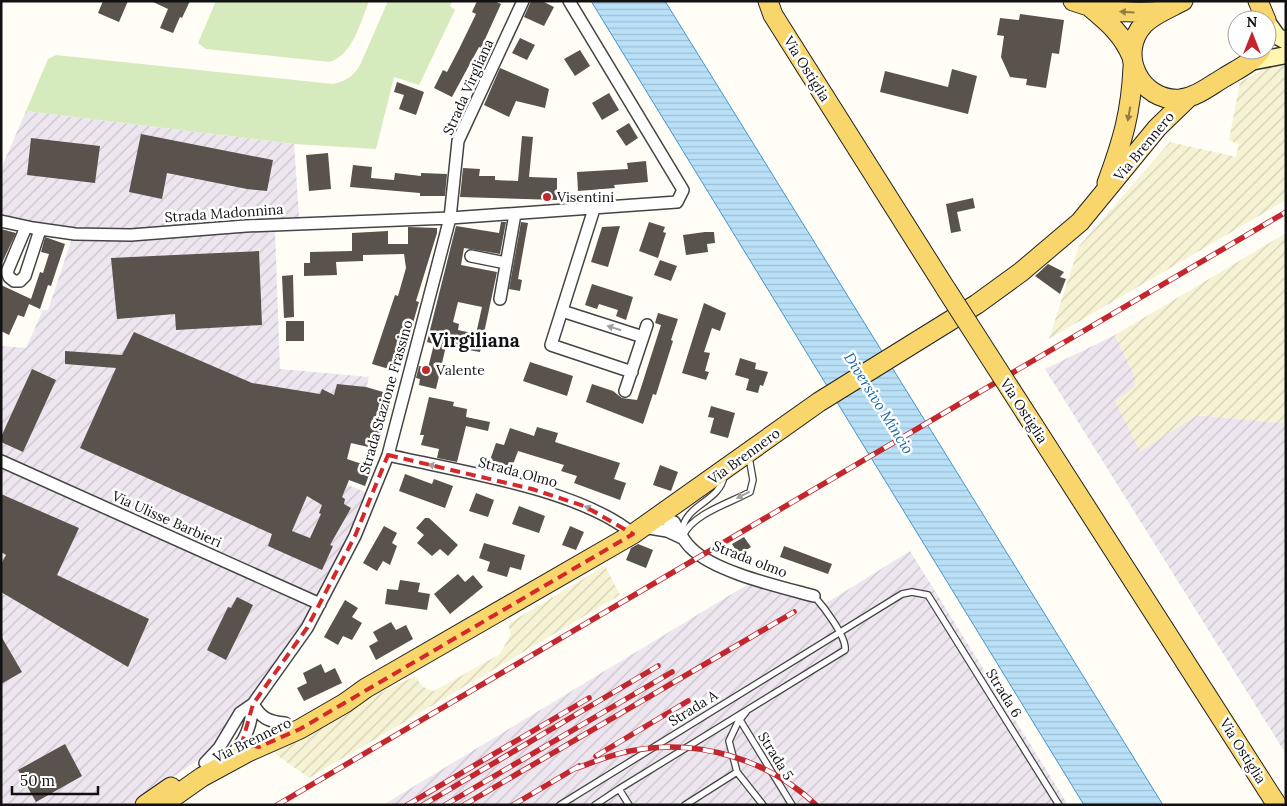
<svg xmlns="http://www.w3.org/2000/svg" width="1287" height="806" viewBox="0 0 1287 806" font-family="Lora,serif">
<defs>
<pattern id="industrial-furrows" width="10" height="10" patternUnits="userSpaceOnUse" patternTransform="scale(1.25)"><rect width="10" height="10" fill="#eee6ef"/><path d="M-1 1l2-2M0 10L10 0M9 11l2-2" fill="none" stroke="#cbc4cc"/></pattern>
<pattern id="farmland-furrows" width="10" height="10" patternUnits="userSpaceOnUse" patternTransform="scale(1.25)"><rect width="10" height="10" fill="#f6f3d4"/><path d="M-1 1l2-2M0 10L10 0M9 11l2-2" fill="none" stroke="#d2cfb5"/></pattern>
<pattern id="water-rules" width="6" height="5" patternUnits="userSpaceOnUse" patternTransform="scale(1.25)"><rect width="6" height="5" fill="#b9e0f7"/><path d="M0 2.5h6" fill="none" stroke="#9ebfd3"/></pattern>
</defs>
<rect width="100%" height="100%" fill="#fffdf5"/>
<path fill="url(#industrial-furrows)" d="M26 111 294 144 300 229 275 231 280 369 369 377 341 482 367 493 350 535 302 626 249 700 238 708 213 746 197 761 130 805H1V346L26 348 43 310H48L75 229 1 216V169Z
M1115 335 1135 377 1140 451 1197 415 1286 423V754L1045 369Z
M910 551 1068 805H383L750 583 817 600 823 605Z"/>
<path fill="url(#farmland-furrows)" d="M1272 65 1286 66V200L1049 339 1079 246 1170 142 1236 157 1239 144 1229 140 1240 82Z
M1286 233V423L1198 415 1140 451 1115 401 1134 387 1135 377 1115 335Z
M605 566 620 595 309 778 278 756 271 746 415 676 423 687 434 691 500 654 511 634 508 624Z"/>
<path fill="#d5ebbd" d="M216 1H369C360 23 354 53 330 62L206 49 198 43Z
M388 1H452L450 6 455 10 419 85 394 77 376 149 294 144 26 111 48 59 56 55 333 84C346 81 353 77 360 65Z"/>
<path fill="url(#water-rules)" stroke="#3f96cf" d="M591 1H665L1163 805H1084Z"/>
<path fill="#5a524d" fill-rule="evenodd" d="M103 1H128L119 22 98 13Z
M151 1H190L182 18 180 17 173 33 160 28 168 9Z
M477 1H494L501 4 481 48 479 47 452 97 434 88 443 70 447 72 459 49 476 14 472 12Z
M531 1H542L554 7 544 26 524 17Z
M1020 14 1064 20 1059 54 1052 53 1046 88 1026 85 1027 79 1010 77 1001 57 1004 36 997 35 1000 18 1019 20Z
M520 38 535 45 527 60 512 53Z
M580 50 590 66 575 76 564 59Z
M500 68 549 89 545 108 516 101 509 117 484 105Z
M952 69 977 76 968 114 880 92 885 71 948 87Z
M397 82 424 92 416 115 399 109 404 95 394 92Z
M609 93 619 110 602 120 592 103Z
M629 123 638 138 626 146 616 131Z
M141 134 273 160 267 191 247 189 167 173 162 199 129 192Z
M522 136 533 137 529 177 557 178V200L460 197 463 168 480 169 479 176H495V180L518 181Z
M31 138 100 146 95 183 27 175Z
M328 153 331 189 309 191 306 155Z
M646 161 648 182 614 185 615 188 578 191 577 172 628 169 627 163Z
M353 165 372 167 371 178 394 180 395 173 421 176V173L447 174 445 196H420V193L350 187Z
M973 198 975 208 957 212 961 231 951 233 946 204Z
M501 222H506L500 254 464 248 461 265 497 272 480 352 446 346 436 389 419 385 420 379 416 378 419 366 428 368 434 344 427 342 456 226 499 233ZM458 302 482 307 476 334 458 330 459 324 453 322Z
M521 222 528 223 518 279 522 280 520 291 509 289Z
M649 222 665 227 663 232 666 233 658 258 639 251Z
M620 226 608 267 591 262 602 227Z
M408 227 437 228V233L416 301 419 302 399 372 372 364 395 295 398 296 406 268 404 254 363 255V261L336 262 337 275 304 276V263H310V252L352 251V233L388 231V244H408Z
M1 229 16 233 1 265Z
M705 232H714L715 243 707 244 708 252 686 255 683 235Z
M45 237 65 244 51 286 48 285 40 309 29 304 24 317 18 315 9 335 1 331V285L31 299 40 272 43 273 49 254 41 252Z
M259 251 262 325 176 330 175 314 117 319 111 258Z
M660 260 677 266 671 281 654 275Z
M1048 264 1064 272 1060 277 1066 279 1060 294 1035 276Z
M293 275 294 317 284 318 282 276Z
M592 284 633 297 626 320 616 316 618 310 599 304 597 309 585 305Z
M704 303 726 313 720 331 712 328 704 352 710 353 705 371 709 372 706 380 682 373Z
M658 313 678 319 671 340 673 341 656 395 653 394 643 424 586 402 592 384 613 391 622 398 637 400 661 325 655 323Z
M286 321H304V341H286Z
M134 332 252 383 320 394 322 389 334 395 337 384 366 387 390 394 377 449 351 443 347 459 365 465 363 469 370 472 365 486 349 480 342 497 345 499 344 504 351 508 330 545 333 546 322 570 268 546 272 534 80 448 116 368 65 364V351L122 355ZM307 496 322 505 319 513 321 514 310 538 292 531Z
M740 358 756 363 755 369 768 372 763 386 760 385 758 393 746 390 749 379 735 375Z
M530 362 573 376 567 396 523 381Z
M32 369 56 380 23 452 1 442V437Z
M429 397 454 402 453 406 467 409 466 417 490 422 488 431 466 426 457 462 437 458 439 449 421 445 424 435H420Z
M711 406 735 413 728 438 710 433 714 418 708 417Z
M537 427 558 433 555 442 620 463 614 479 626 483 620 500 574 483 577 476 561 471 564 465 518 451 512 467 490 460 496 443 504 445 510 428 534 436Z
M660 465 678 472 671 491 653 485Z
M405 474 432 484 434 479 453 486 445 508 399 491Z
M476 493 494 500 488 517 469 511Z
M1 494 79 528 57 575 149 619 128 667 1 592V564L6 555 1 552Z
M519 506 545 516 539 533 512 524Z
M425 518H429L458 545 448 556 440 549 432 556 417 543 424 535 416 528Z
M384 526 397 533 392 543 397 546 390 565 383 561 377 571 363 563Z
M570 526 584 532 576 550 562 545Z
M744 537 751 547 739 555 732 544Z
M484 543 525 555 521 570 510 567 507 577 487 571 490 562 479 558Z
M638 544 653 550 646 568 626 560 631 548Z
M784 546 832 564 828 574 780 557Z
M458 574 465 582 473 575 483 587 450 614 434 594Z
M400 580 420 583 418 592 430 594 427 610 385 604 387 589 398 590Z
M237 597 253 605 226 660 207 650 228 607 231 608Z
M345 600 358 608 352 617 362 623 352 640 343 636 338 645 324 637Z
M391 622 396 630 406 625 413 639 376 660 369 646 378 641 373 632Z
M1 636 22 672 1 684Z
M321 664 325 673 335 668 342 683 304 701 297 688 307 683 303 673Z
M65 744 82 776 36 802 18 770Z"/>
<g fill="none" stroke-linecap="round" stroke-linejoin="round">
<defs>
<path id="lane" d="M682 531C685 504 720 502 724 476
M683 536C692 514 730 503 750 492L753 480 749 457
M740 720 792 805
M737 772 763 805
M560 805 902 594 912 592 928 595 1059 805
M595 805 619 789
M629 805 619 789 845 650C847 637 823 606 814 596
M685 805 737 772 729 741 738 722 746 712"/>
<path id="street" d="M594 209 551 345 632 372
M1 221 33 228 75 234 131 235 246 226 450 218 677 202 683 190 569 1
M26 227 7 272 9 277 14 281H20L25 276 40 230
M471 256 506 263
M500 299 515 214
M562 311 643 337 625 391
M643 337 647 325
M388 455C457 471 580 489 633 534
M1 461 320 604
M658 517 674 522C679 531 683 541 691 548 714 572 781 587 814 596
M643 527 667 531 682 538
M253 704C261 718 269 722 285 723
M230 756C246 741 251 726 253 704
M205 763 219 748 240 713 253 704 307 628 355 536 388 455 450 218 458 141 523 1"/>
<path id="secondary" d="M1267 22 1277 36 1286 41
M1250 62 1286 55"/>
<path id="primary" d="M768 1 773 15 946 289
M1073 1C1102 12 1132 14 1163 11
M1183 1C1170 8 1154 14 1144 24 1116 54 1141 102 1180 99 1197 97 1211 85 1225 77 1238 69 1252 63 1261 50
M1258 1 1266 20
M1091 8C1109 23 1123 35 1132 57
M1107 183C1123 140 1131 112 1133 67
M1034 426 1277 805
M145 805 171 787
M162 805 202 777 248 752 300 729 345 703 366 688 633 534 819 402 977 304 1021 272 1080 222 1157 128 1189 97"/>
</defs>
<use href="#lane" stroke="#444" stroke-width="8"/>
<use href="#street" stroke="#444" stroke-width="14"/>
<use href="#secondary" stroke="#333" stroke-width="19"/>
<use href="#primary" stroke="#222" stroke-width="21"/>
<use href="#lane" stroke="#fff" stroke-width="5.5"/>
<use href="#street" stroke="#fff" stroke-width="11"/>
<use href="#secondary" stroke="#fff6b0" stroke-width="16"/>
<use href="#primary" stroke="#f9d66b" stroke-width="19"/>
<defs>
<path id="rail" d="M596 756 688 701
M574 769C594 762 615 753 636 750 700 739 769 760 816 805
M277 805 1286 212
M407 805 589 698
M423 805 658 666
M445 805 672 672
M464 805 794 612
M513 805 579 766"/>
</defs>
<use href="#rail" stroke="#c4262e" stroke-width="5.5"/>
<use href="#rail" stroke="#fff" stroke-width="4" stroke-dasharray="11" stroke-linecap="butt"/>
<defs>
<path id="primary-bridge" d="M946 289 1034 426"/>
</defs>
<use href="#primary-bridge" stroke="#222" stroke-width="21" stroke-linecap="butt"/>
<use href="#primary-bridge" stroke="#f9d66b" stroke-width="19"/>
</g>
<defs><path id="oneway-solid" d="M-6-.8H1V-3.2L6.5 0L1 3.2V.8H-6Z" transform="scale(1.25)"/></defs>
<g fill="#917d42">
<use href="#oneway-solid" transform="translate(1127 12) rotate(-177)"/>
<use href="#oneway-solid" transform="translate(1129 114) rotate(100)"/>
</g>
<g fill="#a0a0a0">
<use href="#oneway-solid" transform="translate(614 328) rotate(-162)"/>
<use href="#oneway-solid" transform="translate(435 466) rotate(-167)"/>
<use href="#oneway-solid" transform="translate(743 495) rotate(153)"/>
<use href="#oneway-solid" transform="translate(591 509) rotate(-157)"/>
</g>
<path fill="none" stroke="#d62828" stroke-width="4" stroke-dasharray="10 6" stroke-linejoin="round" d="M388 455 532 489 584 506 633 534 300 729 259 747 242 743 253 704 307 628 355 536Z"/>
<g fill="#c4262e" stroke="#fff" stroke-width="2">
<circle cx="547" cy="197" r="5"/>
<circle cx="426" cy="370" r="5"/>
</g>
<g text-anchor="middle" dominant-baseline="central" stroke-width="5" stroke-linejoin="round" paint-order="stroke">
<g font-size="14" fill="#111" stroke="#fff">
<text transform="translate(807 69) rotate(58)">Via Ostiglia</text>
<text transform="translate(468 87) rotate(-66)">Strada Virgliana</text>
<text transform="translate(1144 146) rotate(-50)">Via Brennero</text>
<text transform="translate(224 213) rotate(-4)">Strada Madonnina</text>
<text transform="translate(386 397) rotate(-74)">Strada Stazione Frassino</text>
<text transform="translate(1024 411) rotate(57)">Via Ostiglia</text>
<text transform="translate(744 456) rotate(-36)">Via Brennero</text>
<text transform="translate(518 472) rotate(15)">Strada Olmo</text>
<text transform="translate(167 519) rotate(24)">Via Ulisse Barbieri</text>
<text transform="translate(750 559) rotate(21)">Strada olmo</text>
<text transform="translate(1004 693) rotate(58)">Strada 6</text>
<text transform="translate(693 708) rotate(-32)">Strada A</text>
<text transform="translate(252 740) rotate(-26)">Via Brennero</text>
<text transform="translate(1243 751) rotate(58)">Via Ostiglia</text>
<text transform="translate(776 756) rotate(58)">Strada 5</text>
</g>
<g font-size="14" fill="#111" stroke="#fff" text-anchor="start">
<text x="557" y="197">Visentini</text>
<text x="436" y="370">Valente</text>
</g>
<g font-size="15" font-style="italic" fill="#1768a6" stroke="#fff">
<text transform="translate(879 403) rotate(58)">Diversivo Mincio</text>
</g>
<g font-size="19" font-weight="bold" fill="#111" stroke="#fff">
<text x="475" y="340">Virgiliana</text>
</g>
</g>
<rect width="1287" height="806" fill="none" stroke="#111111" stroke-width="5"/>
<g transform="translate(1252 35)"><circle r="24" fill="#ffffff" stroke="#a0a0a0"/>
<path d="M0-4L9 19L0 12L-9 19Z" fill="#c4262e"/>
<text y="-8" font-size="14" font-weight="bold" text-anchor="middle" fill="#111111">N</text>
</g>
<path d="M12 786v8h86v-8" fill="none" stroke="#111111" stroke-width="2.5"/>
<text x="20" y="786" font-size="15" fill="#111111" stroke="#ffffff" stroke-width="4" paint-order="stroke">50 m</text>
</svg>
